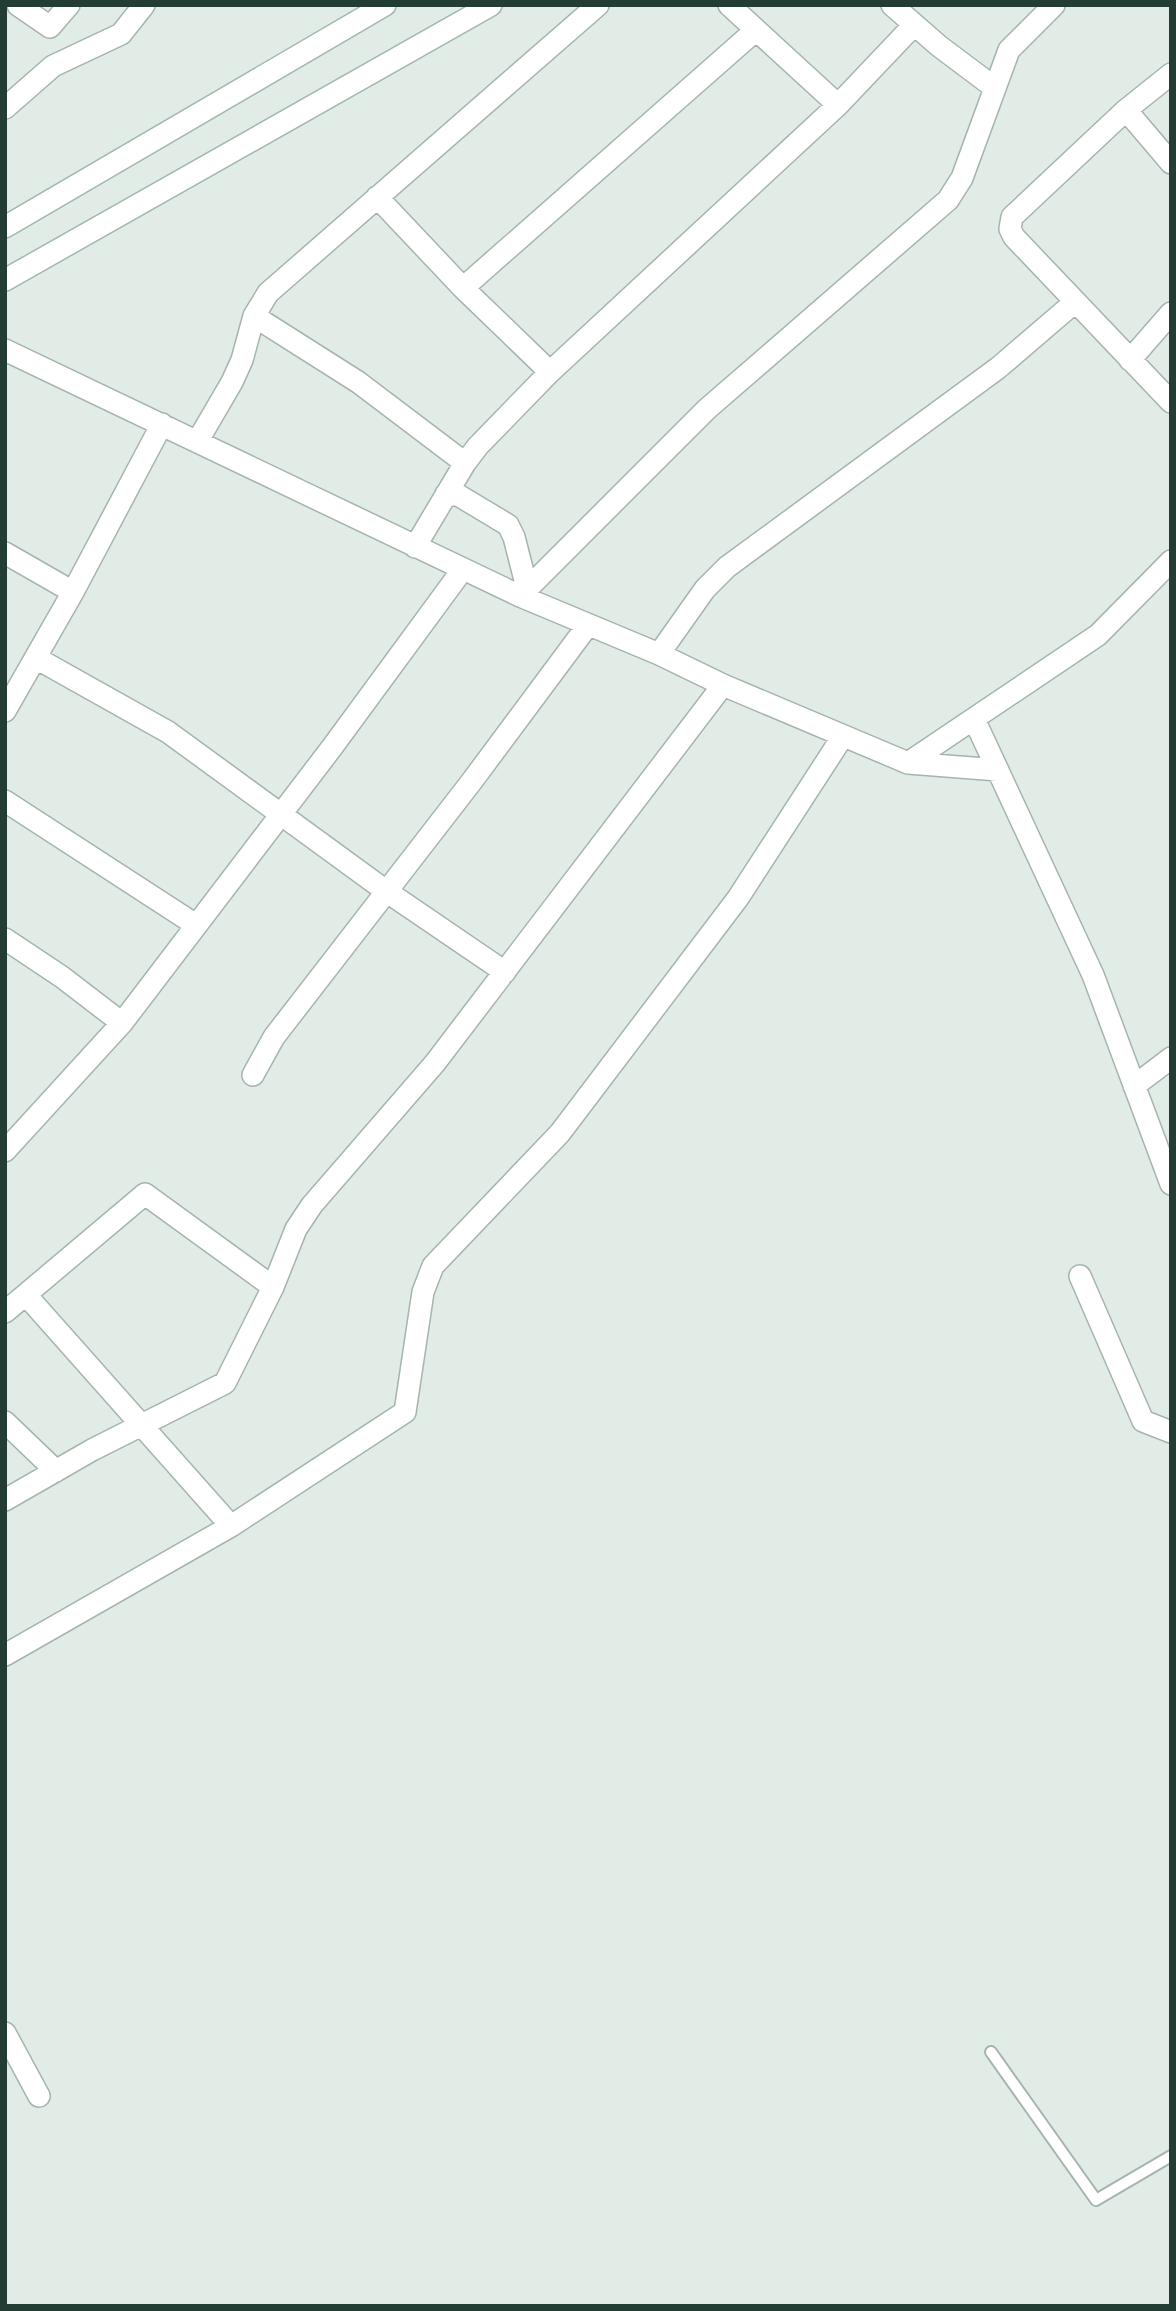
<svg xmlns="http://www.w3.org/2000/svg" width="1176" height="2311" viewBox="0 0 1176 2311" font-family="'Work Sans',sans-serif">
<rect width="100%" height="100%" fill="#e2ece7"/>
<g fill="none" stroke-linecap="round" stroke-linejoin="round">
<defs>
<path id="service" d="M991 2052 1096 2200 1171 2156"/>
<path id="minor" d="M18 5 50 27 69 5
M729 5 838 105
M892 5 939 46 995 88
M1171 74 1126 110 1012 217 1010 229 1014 237 1171 402
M5 108 53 66 121 34 144 5
M1126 110 1171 163
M377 197 463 288 550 372
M463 288 756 30
M254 316 358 382 465 463
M5 350 520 596 659 654 723 685 908 763 1098 635 1171 561
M1130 360 1171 313
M197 442 232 382 242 360 254 316 268 293 598 5
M446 494 458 495 508 525 514 537 527 588
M415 547 465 463 478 446 550 372 838 105 914 25
M5 553 73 592
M520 596 707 409 948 200 962 178 1009 50 1054 5
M659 654 705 589 727 567 998 368 1075 302
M36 658 168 732 386 891 505 972
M5 711 73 592 162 424
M974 719 1093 975 1171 1184
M908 763 998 770
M5 801 196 925
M5 939 62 977 122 1023
M253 1075 274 1037 472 781 588 625
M1134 1086 1171 1058
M5 1151 122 1023 333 746 463 569
M1080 1276 1143 1421 1171 1432
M26 1295 231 1526
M5 1312 145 1194 273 1287
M5 1422 56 1471
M5 1500 92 1450 225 1383 273 1287 296 1229 312 1205 435 1063 723 685
M5 1655 231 1526 405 1412 423 1292 433 1266 560 1133 738 898 843 736
M5 2033 39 2096"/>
<path id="secondary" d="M5 227 385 5
M5 280 491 5"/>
</defs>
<use href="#service" stroke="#a5b4ae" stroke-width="14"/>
<use href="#minor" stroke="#a5b4ae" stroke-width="24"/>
<use href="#secondary" stroke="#a1b7af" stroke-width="24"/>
<use href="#service" stroke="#fff" stroke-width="10"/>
<use href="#minor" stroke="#fff" stroke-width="21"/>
<use href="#secondary" stroke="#fff" stroke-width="21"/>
</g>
<rect width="1176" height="2311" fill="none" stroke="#233c34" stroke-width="14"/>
</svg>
